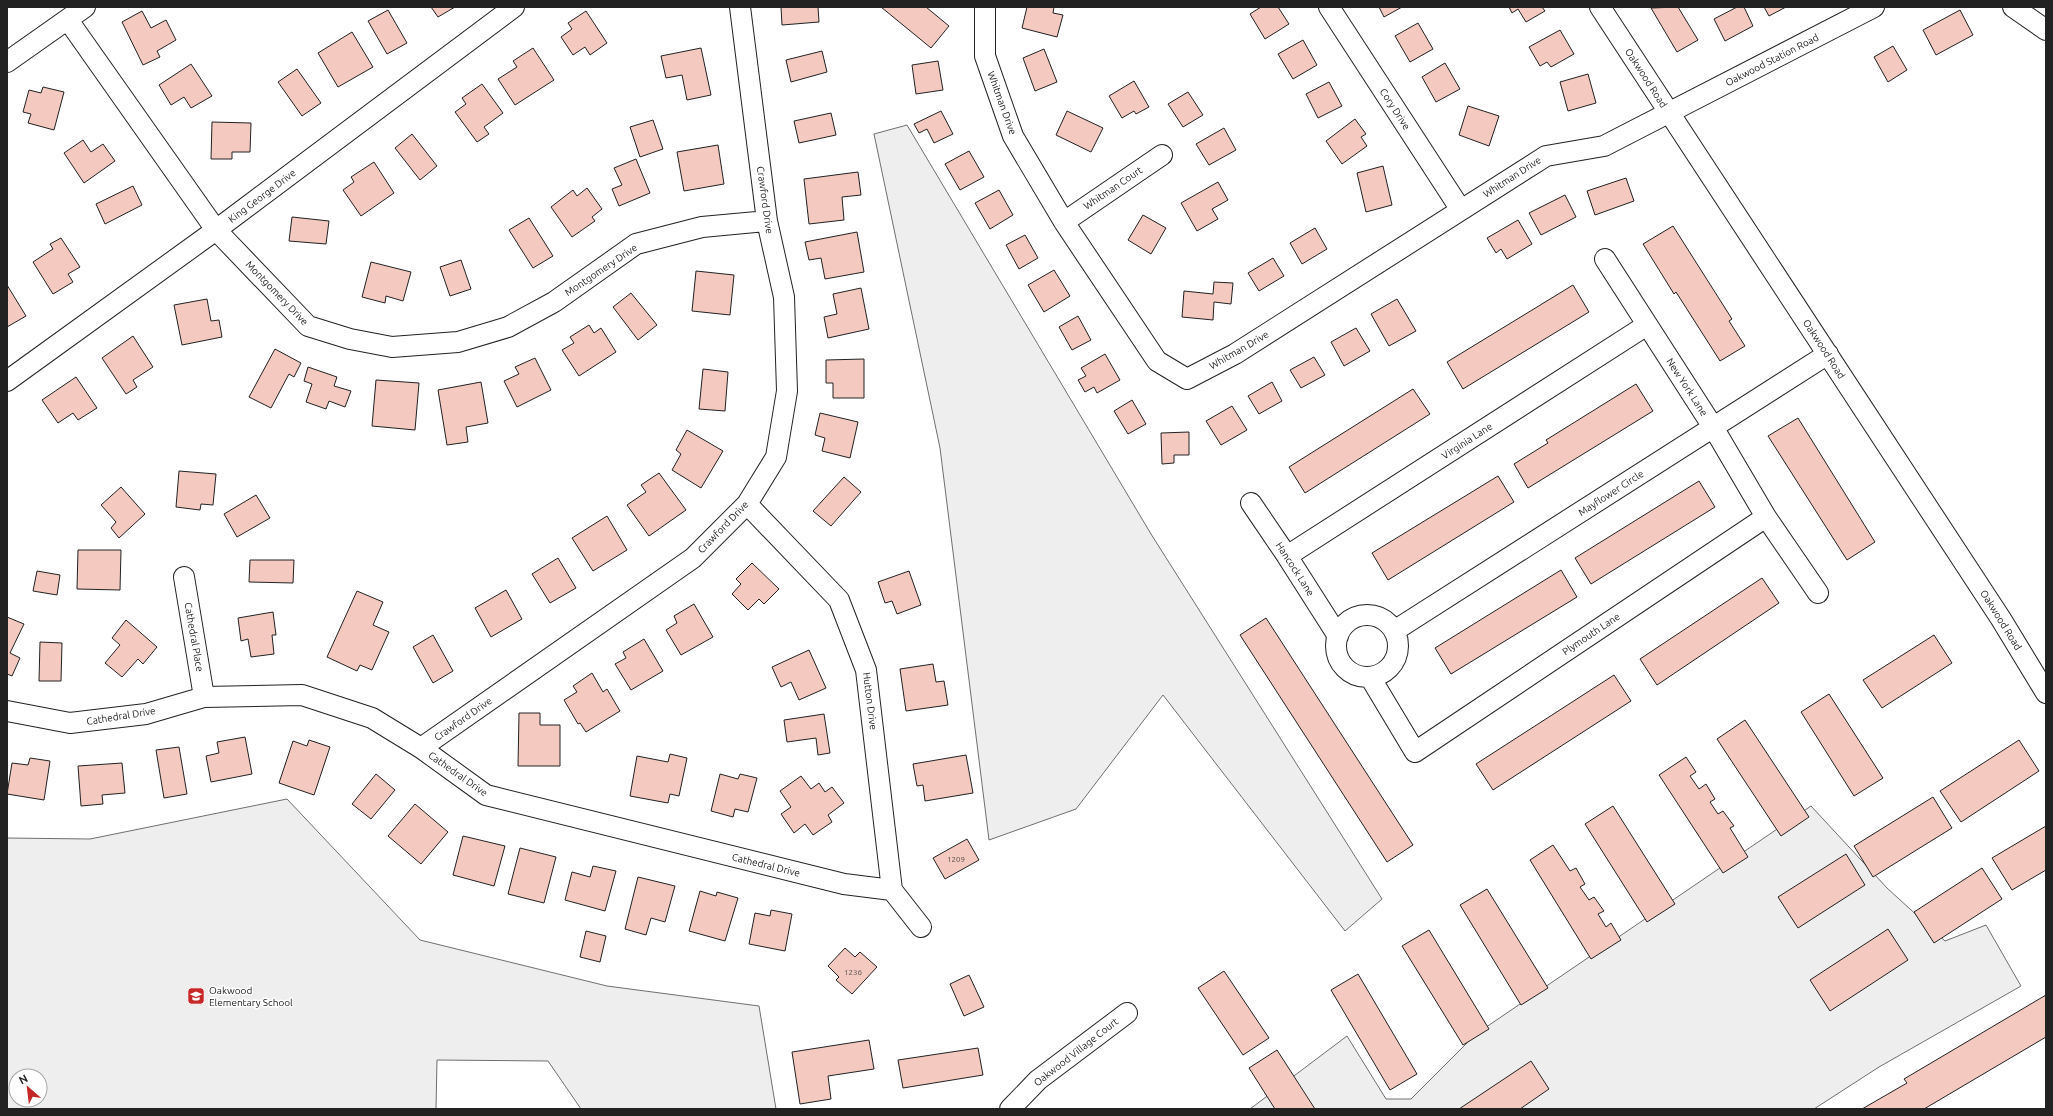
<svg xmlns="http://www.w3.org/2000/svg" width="2053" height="1116" viewBox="0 0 2053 1116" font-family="Ubuntu,sans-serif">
<rect width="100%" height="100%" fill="#fff"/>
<path fill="#eee" stroke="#6f6f6f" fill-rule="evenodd" d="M907 125 1151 534 1382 899 1345 931 1163 695 1076 809 989 840 940 448 874 134Z
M287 799 420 940 607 986 759 1006 776 1109H581L548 1061 437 1060 436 1109H7V838L90 839ZM16 1076H40V1100H16Z
M1811 806 1887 888 1945 941 1986 925 2021 986 1879 1067 1814 1109H1250L1347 1036 1386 1099H1411L1476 1034Z"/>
<path fill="#f3c9c0" stroke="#222" d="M431 7H455L438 17Z
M781 7H818L819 22 782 25Z
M881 7H926L949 26 931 48Z
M1027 7H1054L1053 13 1063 15 1057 37 1022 28Z
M1261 7H1278L1289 24 1265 39 1250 14Z
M1379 7H1402L1384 17Z
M1509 7H1542L1545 11 1526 22 1518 9 1512 13Z
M1678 7 1698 40 1677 52 1651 8Z
M1737 7H1744L1753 26 1725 41 1714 19Z
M1764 7H1786L1769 16Z
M388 10 407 43 387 54 368 21Z
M1960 10 1973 35 1936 55 1923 30Z
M142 11 151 28 166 20 176 40 157 51 160 57 143 65 122 22Z
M586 11 607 43 590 55 585 47 573 55 561 37 572 29 568 23Z
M1418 23 1433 49 1410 62 1395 36Z
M1560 30 1574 54 1551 67 1547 62 1540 66 1529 47Z
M352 32 373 67 338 87 318 53Z
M1303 40 1317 65 1293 79 1278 54Z
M1893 46 1907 70 1888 82 1874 57Z
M533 48 554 80 515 105 498 79 517 67 513 61Z
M701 48 711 95 687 100 682 75 666 78 661 56Z
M1044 49 1057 82 1035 91 1023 58Z
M822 51 827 72 791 82 786 60Z
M938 61 943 90 916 94 912 65Z
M1445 63 1460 89 1436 102 1422 77Z
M191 64 212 96 191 108 184 97 171 105 159 85Z
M297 69 321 103 302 116 278 82Z
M1588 74 1596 103 1568 111 1560 82Z
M1134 81 1149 107 1136 114 1134 111 1122 118 1109 96Z
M1329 82 1342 106 1318 118 1306 94Z
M482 84 503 113 484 127 489 134 477 142 455 112 466 104 462 98Z
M43 87 64 92 54 130 28 123 31 114 23 112 29 90 41 93Z
M1188 92 1203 115 1183 127 1168 104Z
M1468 106 1499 116 1489 146 1459 135Z
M941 111 953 134 934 143 927 129 919 133 914 124Z
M1067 111 1103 128 1091 152 1056 135Z
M831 113 836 135 799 143 794 121Z
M1355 119 1366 134 1361 137 1367 146 1342 164 1326 141Z
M653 120 663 149 640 157 630 127Z
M212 122 251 123 250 152H232V159H211Z
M1224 128 1236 150 1209 165 1196 144Z
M412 134 437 166 420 180 395 148Z
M83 140 91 152 103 144 115 161 84 183 64 153Z
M718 145 724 184 684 191 677 152Z
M969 151 984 177 960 190 945 164Z
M636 159 650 193 619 206 612 189 622 185 614 168Z
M374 162 394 193 361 216 343 190 354 182 351 177Z
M1383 166 1392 205 1366 212 1357 173Z
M858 172 861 195 842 197 844 220 809 224 804 179Z
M1626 178 1634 201 1595 215 1587 191Z
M1218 182 1228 200 1212 209 1218 219 1197 231 1181 203Z
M133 186 142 205 105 224 96 204Z
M587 188 602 209 592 217 595 221 572 237 551 207 573 190 577 196Z
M999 190 1013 215 990 229 975 203Z
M1565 195 1576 217 1541 235 1529 213Z
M1143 215 1166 228 1151 254 1128 240Z
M292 217 329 221 326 244 289 241Z
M529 218 553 256 533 268 509 230Z
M1518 220 1532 244 1507 259 1501 249 1496 253 1487 238Z
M1673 226 1732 319 1729 321 1745 346 1720 361 1676 292 1674 294 1643 244Z
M1315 228 1327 249 1302 264 1290 243Z
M857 232 864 272 825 279 821 258 809 260 805 242Z
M1025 235 1038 258 1019 269 1006 245Z
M61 238 80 267 68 274 73 282 53 294 33 262 53 249 50 244Z
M1273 258 1284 276 1259 291 1248 273Z
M461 260 471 289 450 296 440 267Z
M371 262 411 272 403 301 386 296 385 303 362 297Z
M1054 270 1070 296 1044 312 1028 285Z
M696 271 734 275 730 315 692 311Z
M1214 282 1233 283 1231 304 1214 302 1213 320 1182 317 1184 291 1213 294Z
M7 285 26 316 7 327Z
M1573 285 1589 312 1463 389 1447 362Z
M861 288 869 329 828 338 824 317 837 314 833 294Z
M631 293 657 325 638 340 613 307Z
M207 299 211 321 219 320 222 337 182 345 174 305Z
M1397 299 1416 331 1389 346 1371 314Z
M1078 316 1091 340 1072 350 1059 327Z
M589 325 594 333 601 328 616 352 579 376 562 350 574 343 570 337Z
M1356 328 1370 351 1344 366 1331 342Z
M133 336 153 367 133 380 137 387 126 394 102 358Z
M275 349 301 363 294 377 289 374 271 408 249 397Z
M1105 354 1120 380 1097 393 1094 387 1085 392 1078 380 1086 376 1081 368Z
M1314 357 1325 375 1301 388 1290 370Z
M535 358 551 390 517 407 504 381 519 374 515 367Z
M864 359V398H833V383H826V360Z
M308 367 337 377 334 386 351 391 345 407 329 401 326 409 306 402 312 384 304 381Z
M703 369 728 372 725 411 699 409Z
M76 377 97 408 78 420 73 413 58 423 42 400Z
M376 380 419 383 415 430 372 426Z
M481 382 488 423 466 427 468 442 447 445 438 390Z
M1272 382 1282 401 1259 414 1248 396Z
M1636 384 1653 411 1528 488 1514 464 1548 443 1546 440Z
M1413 389 1430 414 1305 493 1289 467Z
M1132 400 1146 424 1128 434 1114 411Z
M1232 406 1247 430 1221 445 1206 421Z
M820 413 858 422 850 458 822 451 825 438 815 435Z
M1798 418 1875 542 1847 560 1768 436Z
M687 430 723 451 701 488 672 470 681 454 676 450Z
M1189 432V455H1174V463L1162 464 1161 433Z
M179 471 216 474 213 505 201 504 200 510 176 507Z
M659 473 686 510 649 536 627 505 646 492 641 485Z
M1498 476 1514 502 1388 580 1372 553Z
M844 477 861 492 831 526 813 511Z
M1699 481 1715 507 1591 584 1575 558Z
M121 487 145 514 119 538 111 528 116 522 101 505Z
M256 495 270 518 237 537 224 514Z
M607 516 627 550 593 571 572 538Z
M78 550H121L120 590 77 589Z
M558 558 576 588 550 603 532 574Z
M250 560H294L293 583 249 582Z
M752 563 779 589 764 604 759 599 748 610 732 594 741 584 736 579Z
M1561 570 1577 597 1451 674 1435 648Z
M37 571 60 575 57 595 33 591Z
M909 571 921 605 897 614 892 601 885 603 878 582Z
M1762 578 1779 603 1657 685 1640 659Z
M506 590 522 619 491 637 475 608Z
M357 591 383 602 373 625 389 632 372 670 360 665 357 671 327 657Z
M694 604 713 637 681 655 666 630 677 623 674 616Z
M273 612 276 635H272L274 654 251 657 248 639 241 641 238 618Z
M7 617 24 624 10 653 20 658 12 676 7 674Z
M1266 618 1413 845 1387 862 1240 635Z
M126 620 157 647 143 664 138 659 122 677 105 663 120 645 112 638Z
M433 635 453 671 433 683 413 647Z
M1934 635 1952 663 1882 708 1863 680Z
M644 639 663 671 631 690 615 664 626 658 623 652Z
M40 642 62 643 61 681H39Z
M809 650 826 688 799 700 791 682 781 687 772 667Z
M933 664 936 682 944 681 948 705 906 711 900 669Z
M592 673 603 692 607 689 620 711 586 732 580 723 578 724 564 700 577 692 573 686Z
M1614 675 1631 701 1493 790 1476 764Z
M1829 694 1883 778 1854 796 1801 712Z
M519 713H540V725H560V766H518Z
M824 714 830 753 818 755 816 738 787 742 784 720Z
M1745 720 1809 817 1781 836 1717 739Z
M245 737 252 774 211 782 206 756 219 753 217 742Z
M309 740 330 747 314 795 279 783 293 741 307 746Z
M2019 740 2039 771 1961 822 1940 791Z
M179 747 187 794 164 798 156 750Z
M670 754 687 758 679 796 670 794 668 803 630 796 637 756 668 762Z
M966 755 973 793 925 801 923 785 917 786 913 764Z
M1686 757 1696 772 1690 776 1699 789 1706 784 1715 799 1710 802 1718 814 1723 811 1734 826 1730 828 1748 857 1723 873 1659 775Z
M30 758 50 761 44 800 7 794 12 763 28 765Z
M122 763 125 793 102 795 103 804 81 806 78 766Z
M376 774 395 790 371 819 352 804Z
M720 774 738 779 740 774 757 778 748 812 735 809 733 817 711 811Z
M801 776 811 789 819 783 825 792 832 787 844 803 828 815 832 822 813 835 805 824 794 833 781 814 791 807 780 791Z
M1933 797 1952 828 1873 877 1854 846Z
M415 804 448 832 421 864 388 836Z
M1613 806 1675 904 1647 922 1585 824Z
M2046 826V870L2012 890 1992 858Z
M463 836 505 846 494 886 453 875Z
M967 839 979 860 945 879 933 858Z
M1553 845 1570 871 1576 868 1585 884 1580 887 1589 900 1594 897 1604 911 1598 914 1606 927 1611 923 1621 940 1591 959 1530 860Z
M520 848 556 857 544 903 508 894Z
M1846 854 1865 885 1798 928 1778 897Z
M593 866 616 871 605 911 565 900 572 872 590 877Z
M1982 868 2002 899 1934 943 1914 912Z
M638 877 675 886 665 922 651 918 646 935 625 929Z
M1487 889 1548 988 1521 1005 1460 905Z
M700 891 716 896 717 892 738 898 725 941 689 931Z
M771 910 792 914 785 951 749 944 755 913 770 916Z
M1888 929 1908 960 1830 1011 1810 980Z
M1429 930 1489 1029 1463 1045 1402 946Z
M586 931 606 936 600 962 580 957Z
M845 948 855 957 860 952 877 967 852 994 836 980 839 977 828 966Z
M1224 971 1269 1038 1243 1055 1198 988Z
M1358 974 1417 1074 1390 1090 1331 990Z
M969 975 984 1007 964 1016 950 984Z
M2046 995V1037L1924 1109H1862L1907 1083 1904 1079Z
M869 1040 874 1069 828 1076 831 1099 800 1104 792 1052Z
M978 1048 983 1075 903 1088 898 1060Z
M1277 1050 1315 1109H1275L1249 1068Z
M1531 1061 1549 1089 1520 1109H1459Z"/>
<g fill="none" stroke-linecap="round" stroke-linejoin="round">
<defs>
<path id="minor" d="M985 7V56L1013 136 1064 222 1157 361 1187 379 1235 354 1546 156 1604 146 1874 7
M1329 7 1461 210
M1600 7 2001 619 2046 693
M2013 7 2046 30
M68 20 216 230 308 326 350 339 392 347 458 342 508 327 554 302 636 244 702 227 767 221
M7 62 85 7
M1064 222 1162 155
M1605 259 1713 427 1766 517 1818 593
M7 381 216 230 514 7
M1251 503 1287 556 1338 636
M747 504 839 600 866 670 892 890
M1287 556 1647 325
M184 577 204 697
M1336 646a31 31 0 1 1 62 0a31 31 0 1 1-62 0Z
M1394 631 1828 354
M1370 677 1415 752 1766 517
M7 711 70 723 146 714 204 697 302 695 372 718 421 748 486 795 844 884 892 890 921 927
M421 748 693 558 747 504 776 457 787 391 784 297 767 221 740 7
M1010 1109 1038 1080 1127 1013"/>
</defs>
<use href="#minor" stroke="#222" stroke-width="22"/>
<use href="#minor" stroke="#fff" stroke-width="20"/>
</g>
<defs>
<symbol id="school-square" viewBox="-11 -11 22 22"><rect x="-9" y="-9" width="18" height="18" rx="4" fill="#c62828" stroke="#fff"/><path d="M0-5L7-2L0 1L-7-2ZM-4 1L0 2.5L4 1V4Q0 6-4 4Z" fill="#fff"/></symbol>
</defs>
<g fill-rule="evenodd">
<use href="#school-square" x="186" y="986" width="20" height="20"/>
</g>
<g text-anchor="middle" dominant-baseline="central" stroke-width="3" stroke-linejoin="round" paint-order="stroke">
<g font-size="8" fill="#564c4a">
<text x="956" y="859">1209</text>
<text x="853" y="972">1236</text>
</g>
<g font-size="10" fill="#222" stroke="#fff">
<text transform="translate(1772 60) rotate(-27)">Oakwood Station Road</text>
<text transform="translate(1646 78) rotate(57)">Oakwood Road</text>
<text transform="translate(1002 103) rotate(70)">Whitman Drive</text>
<text transform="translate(1395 109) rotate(57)">Cory Drive</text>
<text transform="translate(1512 177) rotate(-33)">Whitman Drive</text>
<text transform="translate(1113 188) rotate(-34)">Whitman Court</text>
<text transform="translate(262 196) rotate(-37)">King George Drive</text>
<text transform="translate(765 200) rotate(82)">Crawford Drive</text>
<text transform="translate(601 270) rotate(-34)">Montgomery Drive</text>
<text transform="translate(277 293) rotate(46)">Montgomery Drive</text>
<text transform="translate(1824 349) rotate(57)">Oakwood Road</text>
<text transform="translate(1239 350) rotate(-30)">Whitman Drive</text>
<text transform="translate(1687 387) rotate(57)">New York Lane</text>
<text transform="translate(1467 441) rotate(-33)">Virginia Lane</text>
<text transform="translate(1611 493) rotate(-33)">Mayflower Circle</text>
<text transform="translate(723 527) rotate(-46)">Crawford Drive</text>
<text transform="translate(1295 569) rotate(57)">Hancock Lane</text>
<text transform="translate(2001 620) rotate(58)">Oakwood Road</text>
<text transform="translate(1591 634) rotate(-34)">Plymouth Lane</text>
<text transform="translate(194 637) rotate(80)">Cathedral Place</text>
<text transform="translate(870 701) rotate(83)">Hutton Drive</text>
<text transform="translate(121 716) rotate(-9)">Cathedral Drive</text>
<text transform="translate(463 719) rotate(-35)">Crawford Drive</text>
<text transform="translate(458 774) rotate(35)">Cathedral Drive</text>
<text transform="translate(766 865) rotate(14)">Cathedral Drive</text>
<text transform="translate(1076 1052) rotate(-38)">Oakwood Village Court</text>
</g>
<g font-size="10" fill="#222" stroke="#fff" text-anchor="start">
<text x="209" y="990">Oakwood<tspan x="209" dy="12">Elementary School</tspan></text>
</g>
</g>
<rect width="2053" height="1116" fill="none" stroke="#222222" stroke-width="16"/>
<g transform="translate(28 1088) rotate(332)"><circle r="19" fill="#ffffff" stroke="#a7a7a7"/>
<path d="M0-3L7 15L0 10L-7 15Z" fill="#c62828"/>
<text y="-6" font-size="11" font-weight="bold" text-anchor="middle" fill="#222222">N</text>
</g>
</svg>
